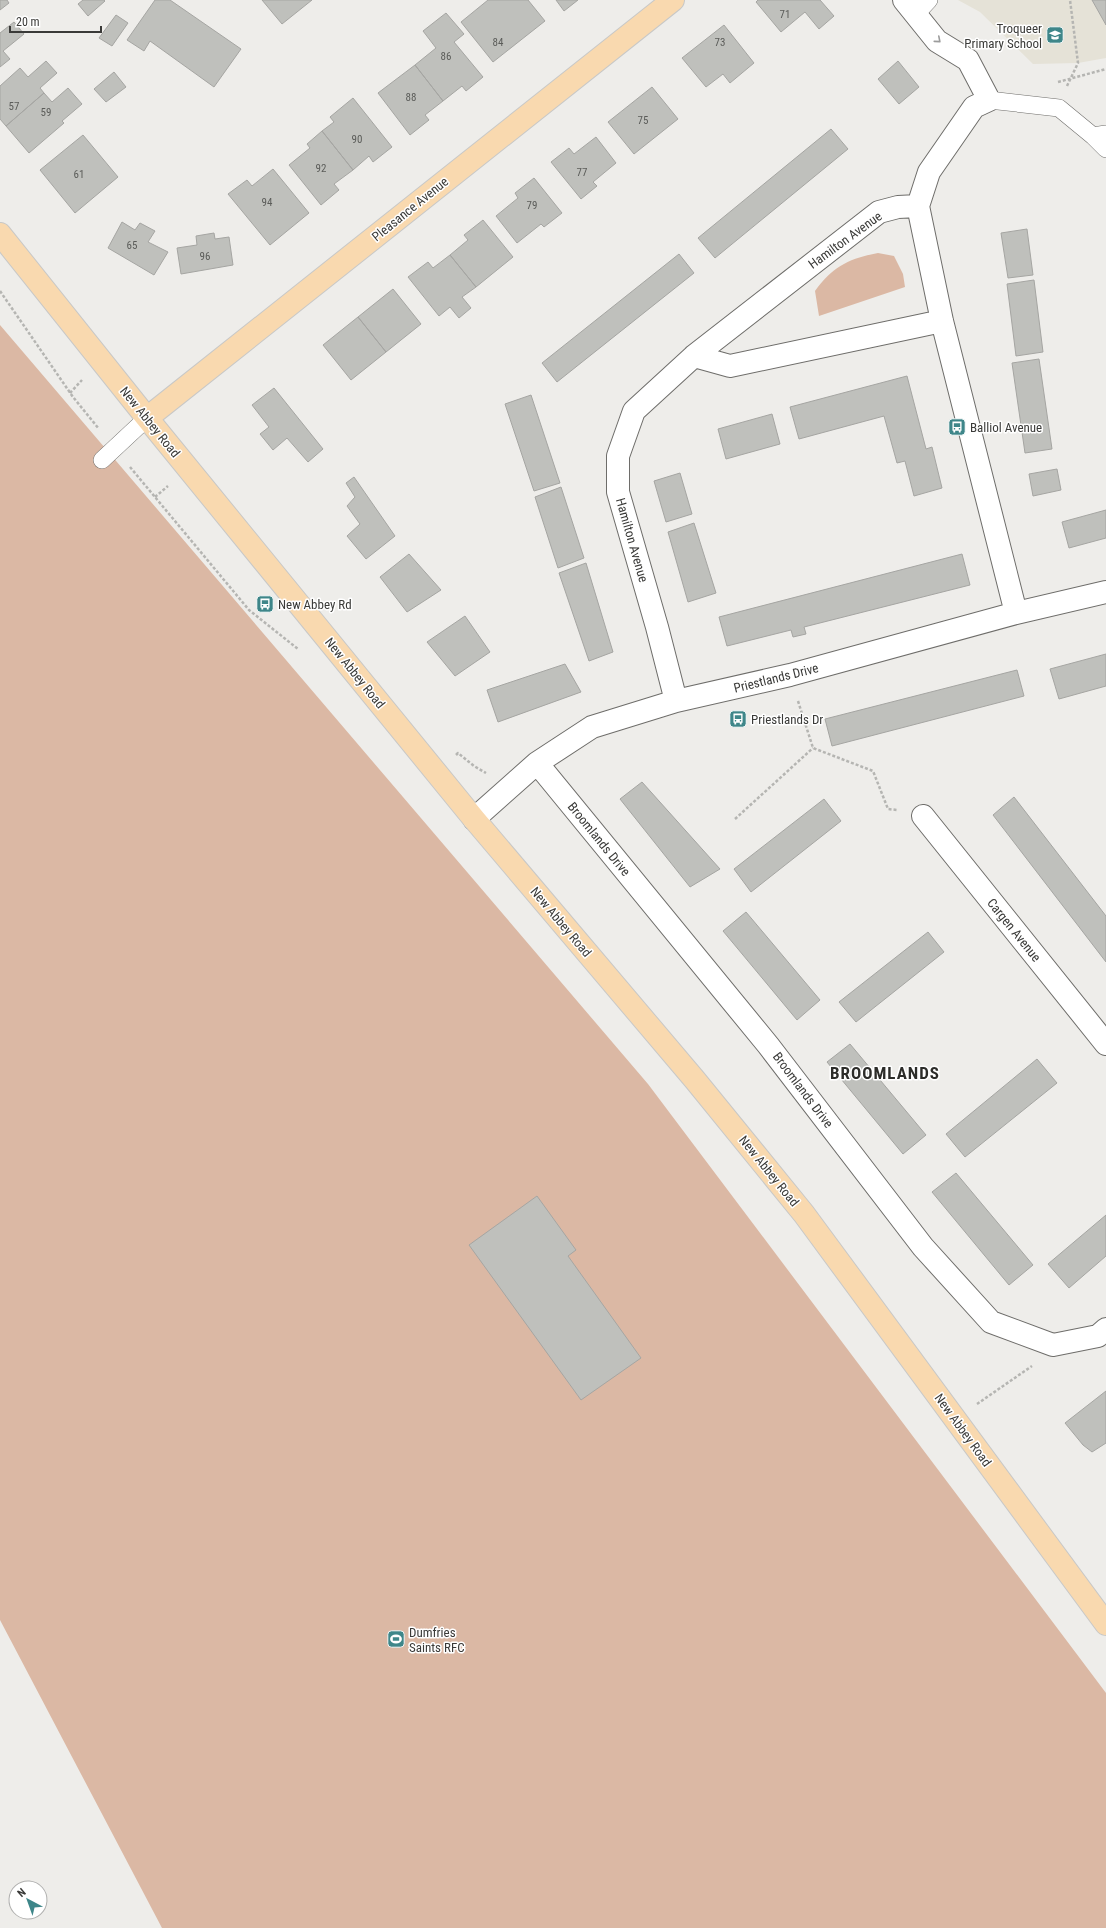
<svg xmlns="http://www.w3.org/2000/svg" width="1106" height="1928" viewBox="0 0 1106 1928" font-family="'Roboto Condensed',sans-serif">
<rect width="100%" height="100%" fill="#eeedea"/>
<path fill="#e5e2d7" d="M958 0H1106V58L1078 63 1033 64 980 12Z"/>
<path fill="#dbb8a4" d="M878 253 894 256 903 274 905 287 819 316 815 291C832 267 850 258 878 253Z
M0 325 648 1084 1106 1693V1928H162L0 1620Z"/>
<path fill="#bfc0bc" stroke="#a5a5a2" d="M0 0H7L9 3 0 10Z
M83 0H104L105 1 88 16 78 4Z
M155 0H170L241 49 214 87 150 41 144 51 127 40Z
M262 0H312L282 24Z
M488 0H528L545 21 493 62 461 22Z
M556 0H578L564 11Z
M758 0H820L834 16 819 29 805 12 781 32 756 2Z
M1092 0H1106V25Z
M446 13 464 34 454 42 483 77 466 91 462 86 443 101 415 65 436 48 423 31Z
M116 15 128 23 112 46 99 38Z
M14 22 24 34 3 51 10 59 0 67V33Z
M724 25 754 63 730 83 723 74 706 87 682 58Z
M46 61 57 73 40 88 44 93 6 126 0 119V86L20 68 28 77Z
M898 61 919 87 899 104 878 79Z
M415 65 443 101 425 115 429 120 410 135 378 93Z
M114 72 126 87 106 102 94 89Z
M652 87 678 119 634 154 608 122Z
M68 88 82 104 62 121 64 123 29 153 6 126 44 93 52 102Z
M353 98 392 147 373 162 369 156 353 170 322 131 334 122 330 117Z
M831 129 848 149 715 258 698 238Z
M322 131 353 170 334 184 339 190 321 205 289 165 310 148 307 144Z
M83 135 118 177 75 213 40 170Z
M596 137 616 163 593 182 597 186 581 199 551 162 569 148 574 154Z
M273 169 309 213 270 245 228 194 247 180 252 186Z
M534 178 562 213 544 227 541 224 517 243 496 216 518 198 515 193Z
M483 220 513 257 476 287 450 255 468 240 464 235Z
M122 222 135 230 140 223 155 231 148 242 168 252 154 275 108 248Z
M1027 229 1033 275 1008 278 1001 233Z
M214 233 215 239 229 237 233 265 181 274 177 248 197 245 196 236Z
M679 254 694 273 557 382 542 363Z
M450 255 476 287 462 297 471 308 459 318 450 307 439 316 408 277 428 262 433 268Z
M1034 280 1043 352 1016 356 1007 284Z
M393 289 421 324 386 352 358 317Z
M358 317 386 352 351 380 323 345Z
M1039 359 1052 449 1025 453 1012 363Z
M907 376 926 449 932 447 942 488 914 496 905 461 897 463 884 416 799 439 790 407Z
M274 388 323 449 308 462 287 438 273 450 260 434 269 427 252 405Z
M531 395 560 483 534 491 505 404Z
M772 414 780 444 726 459 718 429Z
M1057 469 1061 490 1033 496 1029 474Z
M680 473 692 514 666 522 654 481Z
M354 477 395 536 366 559 347 536 360 524 347 506 355 497 346 483Z
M561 487 584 558 558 568 535 497Z
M1106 510V538L1069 548 1062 522Z
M694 523 716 593 688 602 668 532Z
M409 554 441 590 407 612 380 577Z
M962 554 970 585 804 627 806 634 793 637 791 630 727 646 719 617Z
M586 563 613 652 589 661 559 573Z
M465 616 490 652 455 676 427 642Z
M1106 654V686L1059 699 1050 669Z
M565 664 581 692 498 722 487 690Z
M1017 670 1024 696 832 746 825 719Z
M642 782 720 869 690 887 620 799Z
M1014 797 1106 916V962L993 815Z
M824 799 841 821 751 892 734 869Z
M746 912 820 1000 797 1020 723 931Z
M928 932 944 952 856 1022 839 1002Z
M850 1044 926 1135 903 1154 827 1062Z
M1037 1059 1057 1083 965 1157 946 1134Z
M956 1173 1033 1265 1009 1285 932 1192Z
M537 1196 576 1250 568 1256 641 1358 581 1400 469 1245Z
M1106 1215V1256L1069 1288 1048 1264Z
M1106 1391V1443L1092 1452 1083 1445 1065 1423Z"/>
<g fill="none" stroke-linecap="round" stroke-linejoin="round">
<defs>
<path id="service" d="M916 14 929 0
M989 100 1059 108 1093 136 1106 134
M1093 136 1106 149
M102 460 147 418"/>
<path id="minor" d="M904 0 937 41 968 60 989 100 974 107 929 172 918 206 942 321 1016 613
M694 356 730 366 942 321
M676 701 657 627 618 492V456L634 411 694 356 879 212 898 207 918 206
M537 763 768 1045 923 1247 991 1322 1053 1345 1098 1336 1106 1329
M923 816 1106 1044
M474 819 537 763 592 727 676 701 790 675 1016 613 1106 592"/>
<path id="primary" d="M0 234 147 418 474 819 695 1080 804 1214 1106 1624
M147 418 673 0"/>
</defs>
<use href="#service" stroke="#6e6d6a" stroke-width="18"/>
<use href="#minor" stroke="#6e6d6a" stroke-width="24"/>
<use href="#primary" stroke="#c8c8c7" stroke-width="24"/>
<path stroke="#b5b5b2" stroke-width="2.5" stroke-dasharray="3 2" stroke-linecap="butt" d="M1058 82 1106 69
M1067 86 1078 63 1070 0
M0 291 73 397 99 429
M70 393 82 380
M130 467 249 610 298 649
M155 497 168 486
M798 701 813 748 873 771 888 809 897 810
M456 755 458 753 474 766 486 773
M735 819 813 748
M977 1404 1032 1366"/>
<use href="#service" stroke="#fff" stroke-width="17"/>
<use href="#minor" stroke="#fff" stroke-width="22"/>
<use href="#primary" stroke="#f9d9af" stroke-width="22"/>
</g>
<defs><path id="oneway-chevron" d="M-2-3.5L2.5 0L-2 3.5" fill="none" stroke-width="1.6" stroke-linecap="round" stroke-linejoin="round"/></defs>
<use stroke="#9c9c9c" href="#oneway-chevron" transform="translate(938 40) rotate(41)"/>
<defs>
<symbol id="school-square" viewBox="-11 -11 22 22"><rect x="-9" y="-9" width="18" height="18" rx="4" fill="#3e8689" stroke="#fff"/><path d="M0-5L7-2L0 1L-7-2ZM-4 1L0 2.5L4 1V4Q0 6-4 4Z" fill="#fff"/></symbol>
<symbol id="bus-square" viewBox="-11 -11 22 22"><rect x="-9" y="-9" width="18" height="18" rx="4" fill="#3e8689" stroke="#fff"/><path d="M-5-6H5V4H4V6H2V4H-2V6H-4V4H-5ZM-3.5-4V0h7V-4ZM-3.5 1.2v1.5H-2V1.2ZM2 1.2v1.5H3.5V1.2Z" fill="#fff"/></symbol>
<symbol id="stadium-square" viewBox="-11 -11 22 22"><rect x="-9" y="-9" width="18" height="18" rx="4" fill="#3e8689" stroke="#fff"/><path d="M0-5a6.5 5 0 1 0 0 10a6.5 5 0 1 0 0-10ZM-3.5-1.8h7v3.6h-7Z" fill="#fff"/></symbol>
</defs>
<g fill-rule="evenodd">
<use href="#school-square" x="1045" y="25" width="20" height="20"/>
<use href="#bus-square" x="947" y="417" width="20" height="20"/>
<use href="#bus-square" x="255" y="594" width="20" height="20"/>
<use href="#bus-square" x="728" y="709" width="20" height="20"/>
<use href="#stadium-square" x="386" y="1629" width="20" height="20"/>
</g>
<g text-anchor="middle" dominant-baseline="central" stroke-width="3" stroke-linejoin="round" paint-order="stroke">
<g font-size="11" fill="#5b5c59">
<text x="785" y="14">71</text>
<text x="498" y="42">84</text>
<text x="720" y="42">73</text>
<text x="446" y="56">86</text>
<text x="411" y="97">88</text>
<text x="14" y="106">57</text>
<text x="46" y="112">59</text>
<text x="643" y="120">75</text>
<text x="357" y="139">90</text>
<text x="321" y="168">92</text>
<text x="582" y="172">77</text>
<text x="79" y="174">61</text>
<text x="267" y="202">94</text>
<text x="532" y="205">79</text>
<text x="132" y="245">65</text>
<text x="205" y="256">96</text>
</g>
<g font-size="13" fill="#3a3a38" stroke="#fff" text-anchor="start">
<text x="1042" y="28" text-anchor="end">Troqueer<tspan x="1042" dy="15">Primary School</tspan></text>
<text x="970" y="427">Balliol Avenue</text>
<text x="278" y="604">New Abbey Rd</text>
<text x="751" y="719">Priestlands Dr</text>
<text x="409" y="1632">Dumfries<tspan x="409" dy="15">Saints RFC</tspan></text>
</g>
<g font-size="13" fill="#3a3a38" stroke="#fff">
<text transform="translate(410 209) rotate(-39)">Pleasance Avenue</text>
<text transform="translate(845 240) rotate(-36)">Hamilton Avenue</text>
<text transform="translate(150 422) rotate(51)">New Abbey Road</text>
<text transform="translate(632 540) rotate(74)">Hamilton Avenue</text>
<text transform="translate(355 673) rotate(51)">New Abbey Road</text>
<text transform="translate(776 678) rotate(-14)">Priestlands Drive</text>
<text transform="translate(599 839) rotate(51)">Broomlands Drive</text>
<text transform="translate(561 922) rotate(50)">New Abbey Road</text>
<text transform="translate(1014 930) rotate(51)">Cargen Avenue</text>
<text transform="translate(803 1090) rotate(53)">Broomlands Drive</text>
<text transform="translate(769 1171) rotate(51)">New Abbey Road</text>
<text transform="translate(963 1430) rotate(54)">New Abbey Road</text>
</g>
<g font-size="17" font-weight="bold" letter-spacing="1" fill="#2c2c29" stroke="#fff">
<text x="885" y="1073">BROOMLANDS</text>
</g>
</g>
<g transform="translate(28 1900) rotate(319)"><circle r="19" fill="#ffffff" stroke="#b0b0af"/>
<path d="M0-3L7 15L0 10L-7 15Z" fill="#3e8689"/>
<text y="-6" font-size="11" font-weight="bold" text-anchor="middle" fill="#3a3a38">N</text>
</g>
<path d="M10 26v6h91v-6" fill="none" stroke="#3a3a38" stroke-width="2"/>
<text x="16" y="26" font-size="12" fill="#3a3a38" stroke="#ffffff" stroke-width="3" paint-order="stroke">20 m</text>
</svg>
